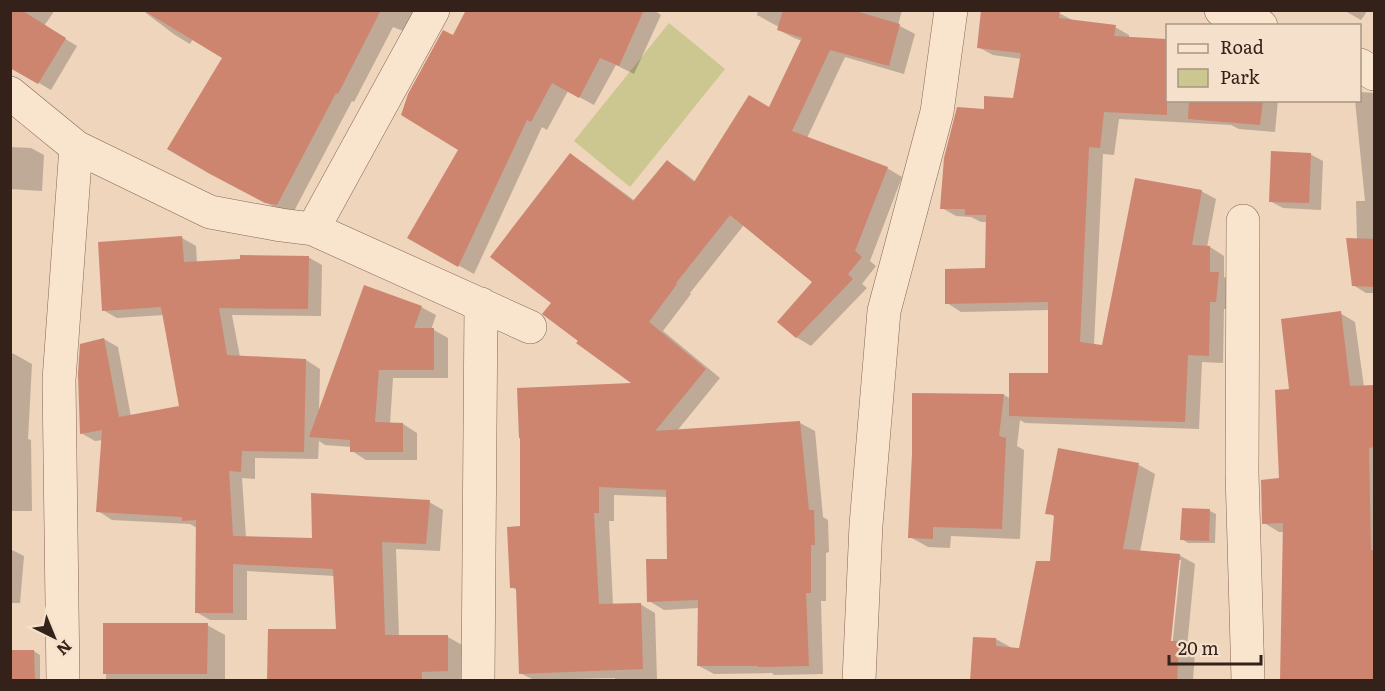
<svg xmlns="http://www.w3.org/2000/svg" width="1385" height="691" viewBox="0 0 1385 691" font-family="Literata,serif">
<rect width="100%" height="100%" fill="#eed5bc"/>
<path fill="#ccc790" d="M669 23 725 69 630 187 574 141Z"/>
<path fill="#0003" fill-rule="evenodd" d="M10 10H55L44 26 77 46 51 90 15 69Z
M142 10H431L416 36 393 27 354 102 352 101 293 213 282 211 227 182 224 58 193 39 190 44 175 35Z
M468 10H654L661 15 634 74 616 65 594 105 568 91 547 130 542 127 474 274 409 238 460 149 453 37Z
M758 10H902L898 25 915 34 904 74 845 57 807 138 887 168 902 177 870 261 876 266 862 284 867 288 811 346 796 337 814 282 744 225 690 293 691 294 663 331 720 378 677 431 800 423 815 431 823 517 828 520 829 552 826 553V601H821L823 674 774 675 772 673 714 674 699 666V608L664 610 649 601 669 560 667 497 614 495V521H609L613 605 640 604 655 613 657 680H615V678L534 680 520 673 518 591 512 587 522 527 635 385 580 340 553 302 570 155 585 164 635 201 668 162 682 171 696 182 770 109 802 41 794 38 779 30V27L757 15Z
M1347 10H1368L1361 20 1347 12Z
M1059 13 1074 21 1115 27 1129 35V39L1168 41V100H1278L1275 132 1239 129 1231 125 1119 119 1114 155 1103 154 1094 345 1103 346 1201 191 1216 199 1207 247H1210L1224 256V277L1233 282 1231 309H1224L1223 363 1202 362 1199 429 1025 423 1020 420 1017 446 1024 450 1020 539 951 536 950 548 928 547 910 537 1004 395 1011 399 1050 374 1049 310 961 312 947 303 986 270 987 222H981L971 217 956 216 942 208 985 111 1014 99 1022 59 993 55 978 47Z
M1360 92 1374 93V293H1366L1353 285 1357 240 1356 201H1365L1355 100H1360Z
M10 147 31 148 44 155 42 191 10 189Z
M1310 154 1323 161 1321 210 1283 208 1270 201Z
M182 238 196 246 197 263 308 257 322 265 321 316 232 315 240 357 306 360 320 369 319 412 421 307 436 315 431 330H434L448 338V378H393L390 424H403L417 433V460H366L352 451V447L325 445 319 441 318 459 255 458V479L242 478 246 538 314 540 429 502 443 510 440 551 396 549 399 636 448 637 462 645V679H436V680H268L338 631 335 576 247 571V620H210L196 612 197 528 190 524 112 520 98 511 103 440 95 441 81 433 82 345 104 339 118 347 131 417 181 407 164 315 117 318 103 310Z
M1340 313 1355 322 1364 387 1374 386V680H1282L1284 532H1279L1264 523 1280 480 1291 391Z
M10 353 14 354 32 364 28 439 31 440 32 511H10Z
M1139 465 1155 474 1140 552 1179 555 1195 564 1187 647 1195 652 1193 680H972L996 639 1012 648 1021 650 1051 563 1055 517 1049 513ZM1178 560H1181L1172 648H1169Z
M1210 511 1216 514 1215 543H1188L1182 539Z
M10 549 24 556 20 603H10Z
M207 625 225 635V680H106V674Z
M34 651 40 655V680H10Z"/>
<path fill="#cd8570" d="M10 10H21L66 38 38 84 10 68Z
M143 10H381L338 94 336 93 277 205 265 203 210 174 167 149 222 58Z
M466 10H644L619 66 600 58 579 98 552 83 531 122 527 120 458 267 407 238 458 150 401 115 408 94 443 30 453 35Z
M783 10H852L900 24 889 66 830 50 792 131 888 167 855 251 862 257 848 274 853 279 796 338 777 322 812 282 730 215 676 283 677 284 649 322 706 369 655 431 800 421 809 510H814L815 545H811V593H806L809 666 758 667V666H697L698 600 647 602 646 559H667L666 490 599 487V513H594L599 604 641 603 643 669 519 674 516 588H510L507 527 520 526V438H519L517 388 631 383 576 343 578 341 542 314 551 303 490 257 570 153 633 201 667 160 694 182 749 95 769 107 802 38 777 30Z
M981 10H1060L1059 18 1116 25 1114 36 1167 39V115L1104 112 1100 148 1089 147 1080 342 1102 345 1135 178 1202 190 1192 245 1210 246V272H1219L1216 302H1210L1209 356 1188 355 1185 422 1009 416V373H1048V302L945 304V269L985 268 986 215H965V209H940L944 158 957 107 984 109V96L1013 98 1021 53 977 48Z
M1189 100H1263L1260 125 1188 119Z
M1271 151 1311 153 1309 203 1269 202Z
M182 236 184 262 240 259V255L309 256 308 309 219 308 227 355 306 359 304 452 242 451 241 472 229 471 233 536 312 538 311 493 430 500 426 544 382 542 385 635H448V671L422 672V681H267L268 629H336L333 569 233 564V613H195L196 520 182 521V517L96 512 102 430 80 434 78 374 80 344 104 338 119 417 179 406 161 307 102 311 98 242Z
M1346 238 1374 239V287L1352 286Z
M364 285 422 306 414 328H434V370H379L375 422 403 423V452H350V440L309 437Z
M1341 311 1350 386 1374 385V447L1369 448 1371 550H1374V681H1280L1283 523 1262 524 1261 480 1279 478 1275 390 1289 389 1281 319Z
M912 393 1004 394 999 436 1006 438 1002 529 933 527V539L908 538 912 454Z
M1058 448 1139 463 1123 549 1180 554 1171 641H1179L1177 681H970L973 637 996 638V646L1019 648 1036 561H1050L1054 515 1045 514Z
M1182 508 1210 509 1209 541 1180 540Z
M103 623H208L207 674H103Z
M10 650H34L35 681H10Z"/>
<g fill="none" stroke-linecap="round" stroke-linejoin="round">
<defs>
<path id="street" d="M1221 10 1261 26
M1360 65 1374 74
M10 93 76 147 210 212 281 225 313 229 530 327
M1243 221 1242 473 1248 680
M313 229 433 10
M63 680 59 380 76 147
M478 680 481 304
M859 680 866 525 884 311 937 112 951 10"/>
</defs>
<use href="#street" stroke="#856655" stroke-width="34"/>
<use href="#street" stroke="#f9e4ce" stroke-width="33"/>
</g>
<rect width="1385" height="691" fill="none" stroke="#34221a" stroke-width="24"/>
<rect x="1166" y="24" width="195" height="78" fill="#f5e1cb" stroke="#a89584" stroke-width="1.5"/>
<rect x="1178" y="44" width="30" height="9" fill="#f9e4ce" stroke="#a89584" stroke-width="1.5"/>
<text x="1220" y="54" font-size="18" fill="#34221a">Road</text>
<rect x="1178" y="69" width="30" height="18" fill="#ccc790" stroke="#a89584" stroke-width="1.5"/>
<text x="1220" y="84" font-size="18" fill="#34221a">Park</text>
<g transform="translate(54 637) rotate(137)" stroke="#f5e1cb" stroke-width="4.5" paint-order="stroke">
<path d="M0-4.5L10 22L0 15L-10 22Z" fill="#34221a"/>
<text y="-9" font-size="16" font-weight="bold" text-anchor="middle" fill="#34221a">N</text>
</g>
<path d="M1169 655v9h92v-9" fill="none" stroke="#34221a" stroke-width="3"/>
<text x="1178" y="655" font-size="18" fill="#34221a" stroke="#f5e1cb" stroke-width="4.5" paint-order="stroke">20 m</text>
</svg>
